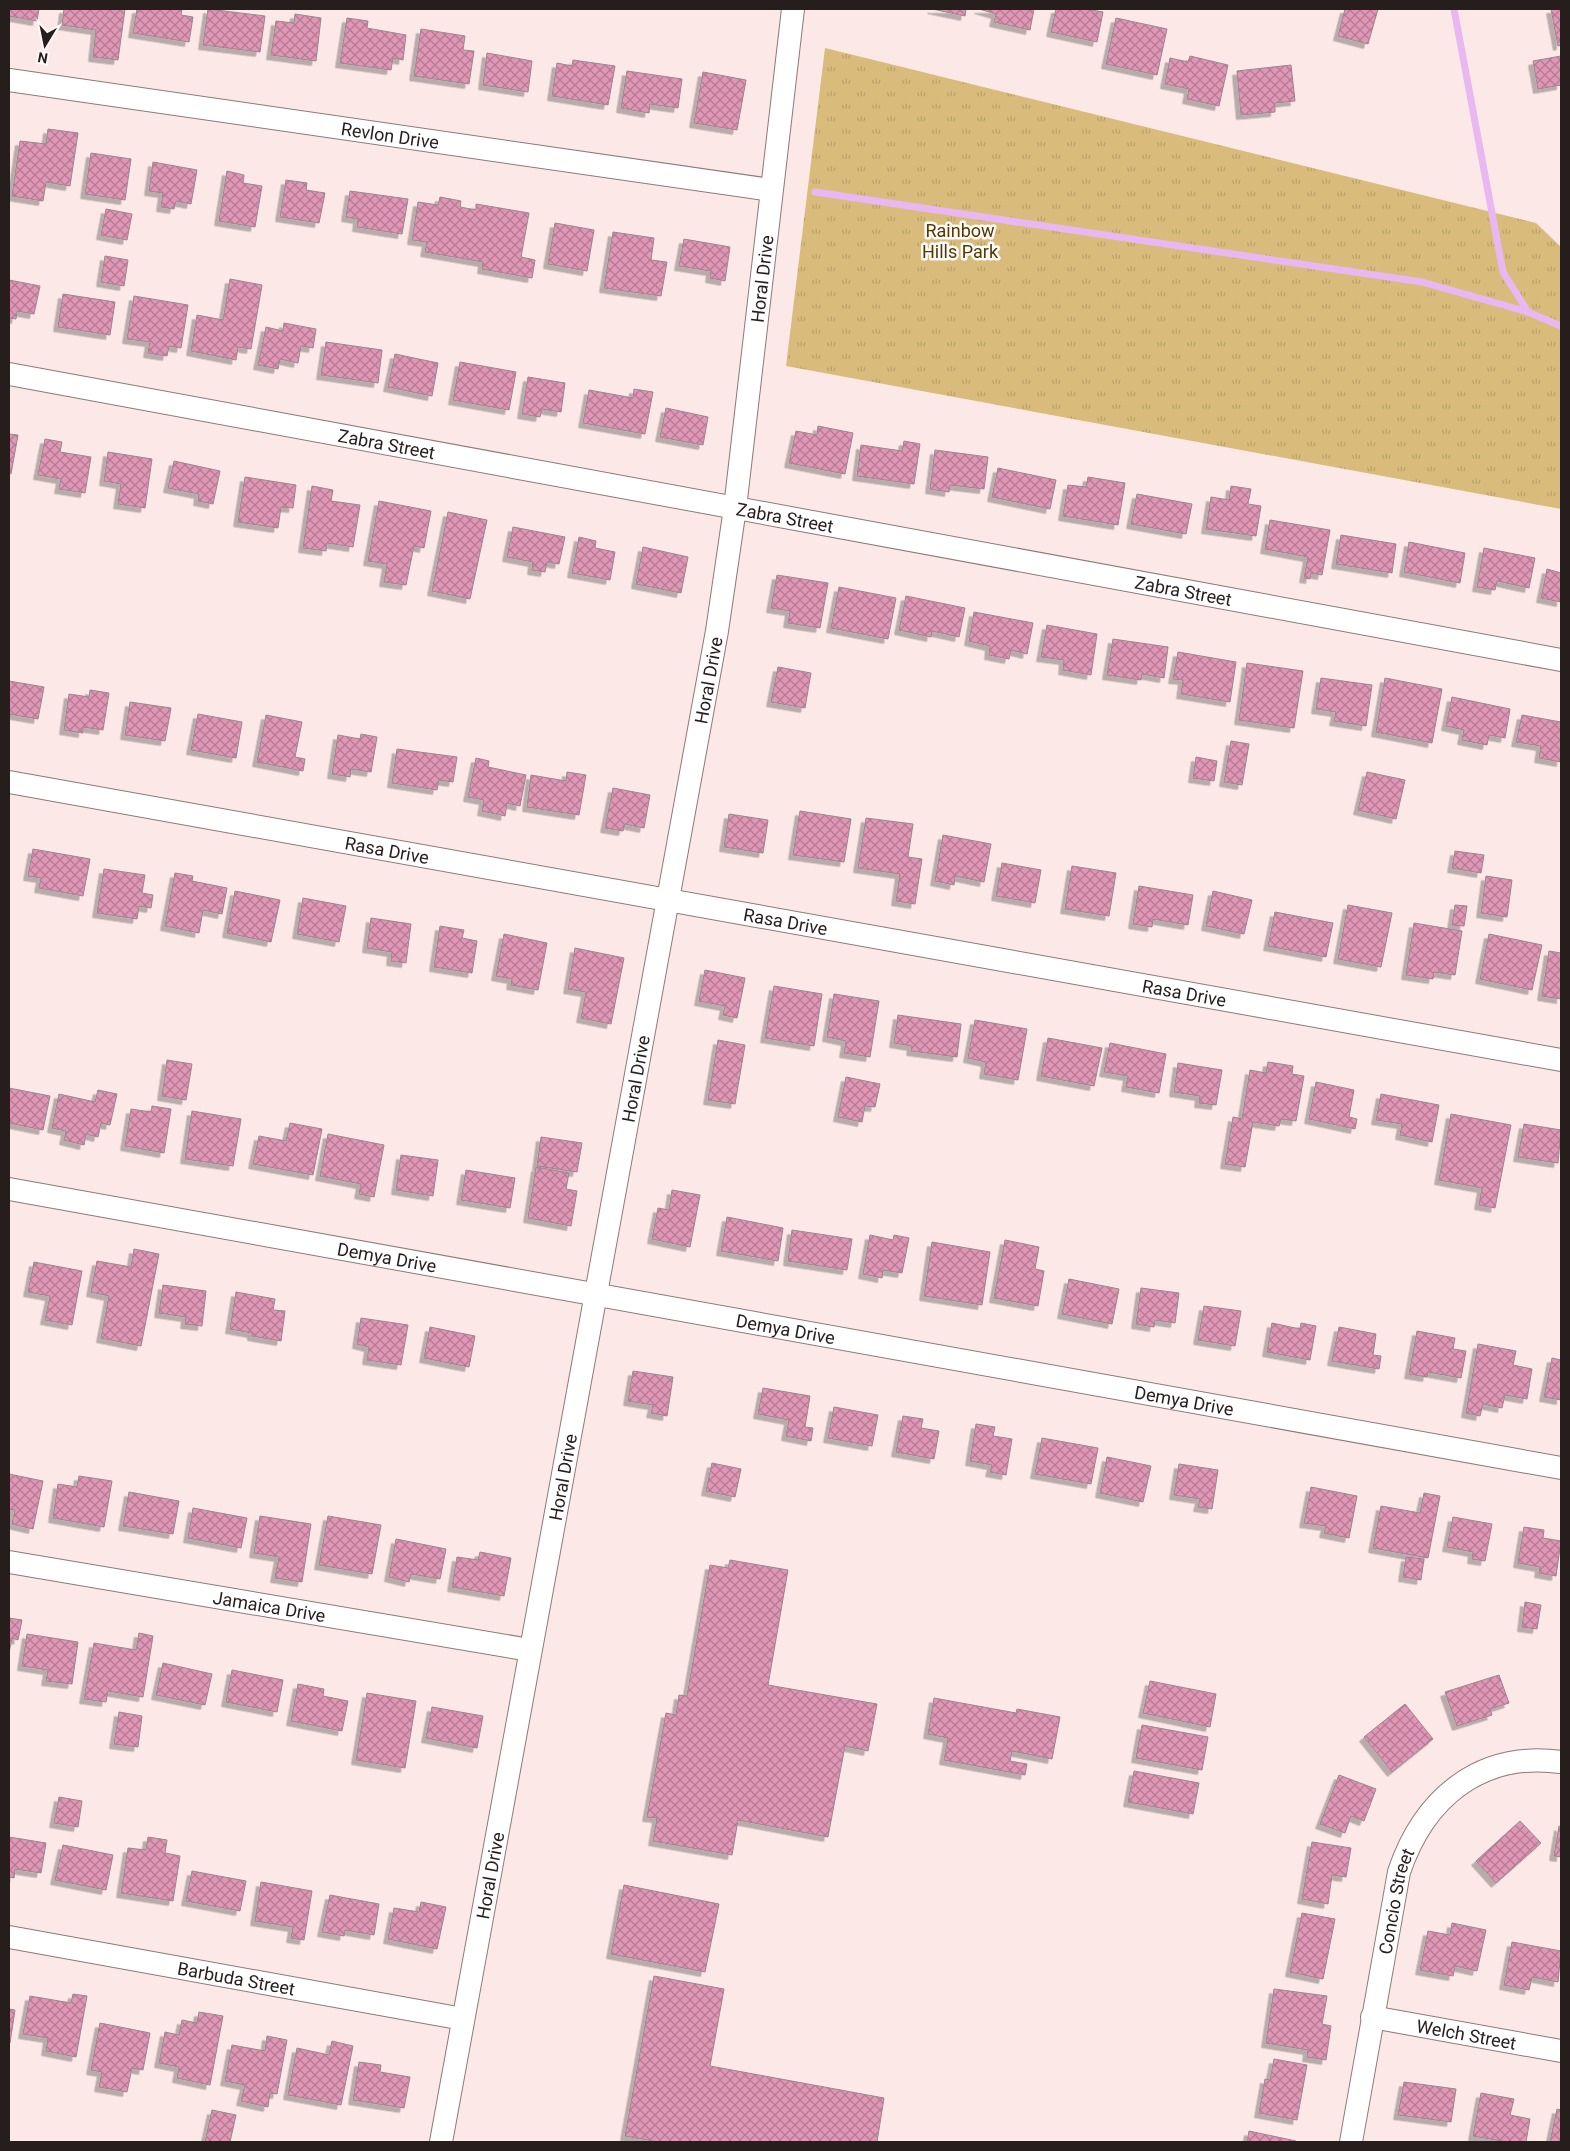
<svg xmlns="http://www.w3.org/2000/svg" width="1570" height="2151" viewBox="0 0 1570 2151" font-family="Roboto,sans-serif">
<defs>
<pattern id="park-tufts" width="24" height="20" patternUnits="userSpaceOnUse" patternTransform="scale(1.25)"><rect width="24" height="20" fill="#d9bc7c"/><path d="M3 7l-1-3M5 7V3M7 7l1-3M15 17l-1-3M17 17v-4M19 17l1-3" fill="none" stroke="#baa16b"/></pattern>
<pattern id="building-cross-hatch" width="8" height="8" patternUnits="userSpaceOnUse" patternTransform="scale(1.25)"><rect width="8" height="8" fill="#e096b5"/><path d="M0 0l8 8M0 8l8-8" fill="none" stroke="#b57a93"/></pattern>
<filter id="shadow"><feDropShadow dx="-4.5" dy="4.5" stdDeviation="0" flood-color="#0004"/></filter>
</defs>
<rect width="100%" height="100%" fill="#fce9e7"/>
<path fill="url(#park-tufts)" d="M825 48 1536 223 1561 247V509L786 366Z"/>
<g fill="none" stroke-linecap="round" stroke-linejoin="round">
<path stroke="#e9b7f1" stroke-width="7" d="M1454 9 1503 272 1528 312 1561 326
M815 192 1422 282 1528 312"/>
</g>
<path fill="url(#building-cross-hatch)" stroke="#9a868e" filter="url(#shadow)" d="M9 9H39L37 21 9 16Z
M64 9H125L118 60 93 57 96 30 62 25Z
M137 9H182L181 15 193 17 189 42 133 33Z
M208 9 265 16 260 52 203 45Z
M932 9H966L965 16Z
M979 9H1034L1030 30 994 22 996 14Z
M1056 9H1086L1103 12 1097 42 1051 32Z
M1345 9H1378L1368 44 1338 36Z
M1551 9H1561V45L1558 46Z
M295 14 321 18 316 61 271 55 276 21 294 23Z
M347 18 368 21 367 28 406 35 403 60 393 58 391 70 340 63Z
M1116 18 1167 29 1157 75 1106 64Z
M421 29 465 36 463 50 474 51 469 84 414 76Z
M487 53 532 61 528 92 483 85Z
M1190 56 1228 65 1219 106 1187 99 1189 89 1165 84 1170 58 1188 62Z
M1561 56V85L1538 89 1533 61Z
M573 60 615 66 608 105 552 96 557 63 572 66Z
M1291 65 1295 101 1275 103V112L1241 115 1237 71Z
M627 71 682 79 678 108 650 104 649 113 621 108Z
M703 72 746 80 737 130 694 123Z
M48 129 78 133 70 186 46 182 43 201 12 196 20 141 46 144Z
M91 153 131 159 125 200 85 194Z
M153 162 197 170 191 204 176 201 174 209 161 207 163 193 149 191Z
M227 171 244 175 243 183 262 186 255 227 219 221Z
M286 180 307 183 306 190 325 193 319 223 280 217Z
M350 191 408 199 402 234 357 227 358 219 346 217Z
M440 197 461 201 460 207 476 210V204L529 213 521 257 535 260 532 278 482 269 483 262 425 252 427 242 412 240 418 202 438 205Z
M106 209 132 214 127 240 101 235Z
M555 223 594 230 587 271 548 264Z
M613 232 654 238 651 260 667 262 661 296 604 288Z
M684 239 730 247 725 281 710 278 711 271 679 266Z
M105 256 128 260 124 286 101 282Z
M230 279 262 285 251 349 238 347 236 360 191 351 197 315 223 320Z
M9 280 40 286 34 314 17 311 16 319 9 318Z
M63 294 115 302 110 335 58 327Z
M134 296 188 305 181 348 169 346 167 356 148 353 150 342 127 339Z
M284 323 316 329 313 348 301 346 298 363 280 359 278 369 258 365 266 327 283 331Z
M326 342 382 350 378 383 321 375Z
M395 354 438 363 432 396 388 387Z
M460 362 516 372 509 410 453 400Z
M528 377 565 383 561 412 542 409 540 417 522 414Z
M634 389 653 392 645 434 583 423 589 390 633 398Z
M666 408 708 417 703 445 660 437Z
M818 426 853 433 845 474 789 463 796 431 817 435Z
M9 434 18 435 11 474 9 473Z
M45 439 62 442 60 452 91 457 85 493 59 489 61 479 38 475Z
M904 441 920 444 914 484 857 476 861 445 902 451Z
M935 450 988 457 984 489 950 485 949 492 930 489Z
M108 452 152 459 145 508 118 504 121 484 104 481Z
M174 461 220 471 213 504 198 501 199 494 168 488Z
M998 468 1056 480 1050 509 992 497Z
M245 477 296 485 293 508 281 507 278 528 238 522Z
M1088 477 1125 483 1118 525 1063 516 1068 485 1086 487Z
M312 486 333 490 331 501 360 505 353 547 327 543 326 551 303 548Z
M1231 486 1251 489 1248 504 1261 506 1256 536 1206 529 1211 497 1229 500Z
M1137 494 1192 504 1186 534 1131 524Z
M379 501 431 511 424 548 414 546 406 585 384 582 387 564 368 561Z
M448 512 487 520 470 599 432 591Z
M1270 520 1330 530 1322 575 1311 573 1310 579 1304 578 1308 557 1265 549Z
M513 527 565 537 559 564 547 562 545 572 532 570 533 562 507 557Z
M1341 535 1396 544 1392 573 1336 564Z
M579 537 596 541 595 548 615 552 610 580 572 573Z
M1409 542 1465 553 1460 583 1404 572Z
M643 547 688 557 681 593 636 584Z
M1484 548 1535 558 1529 588 1497 581 1495 590 1477 587Z
M1547 569 1561 573V602L1541 598Z
M777 575 828 583 820 628 788 623 790 611 771 608Z
M839 587 896 598 888 639 831 628Z
M906 596 965 608 959 637 932 631 931 637 899 630Z
M974 612 1033 623 1027 654 1011 650 1009 659 989 655 990 646 969 641Z
M1047 625 1097 634 1091 675 1063 670 1064 660 1041 657Z
M1113 639 1168 647 1164 678 1142 674 1141 680 1107 675Z
M1178 652 1236 662 1230 702 1181 694 1183 680 1173 679Z
M1247 663 1303 671 1294 728 1239 720Z
M778 667 811 673 805 708 771 702Z
M1321 678 1372 685 1366 726 1334 721 1336 712 1316 709Z
M1385 678 1442 689 1432 743 1376 732Z
M9 681 44 687 38 719 9 714Z
M90 690 109 693 103 730 83 727V733L64 730 69 694 89 697Z
M1452 697 1510 709 1505 738 1489 735 1487 745 1462 740 1464 730 1446 726Z
M130 702 171 708 165 741 125 735Z
M198 714 242 722 236 758 191 750Z
M266 715 302 722 295 757 305 759 303 771 257 762Z
M1522 715 1561 722V762L1539 758 1541 746 1516 742Z
M361 734 377 737 371 772 351 769 350 777 332 774 338 735 360 739Z
M1231 741 1249 744 1242 785 1224 782Z
M397 749 457 757 453 782 439 780 437 790 392 783Z
M1196 757 1217 761 1214 781 1193 778Z
M476 758 489 761 488 767 526 775 520 806 507 803 505 816 482 811 484 800 468 797Z
M567 772 586 775 579 815 527 807 531 775 566 781Z
M1367 772 1405 780 1396 819 1358 810Z
M613 788 650 795 644 828 625 824 623 831 605 828Z
M800 811 851 819 844 862 793 855Z
M729 814 768 820 763 853 724 847Z
M866 818 913 824 908 857 922 859 915 904 896 901 900 874 858 868Z
M943 835 991 844 984 882 955 876 954 885 935 881Z
M33 849 90 859 83 896 39 888 41 878 28 876Z
M1455 851 1484 855 1481 873 1452 868Z
M1002 863 1041 870 1035 903 996 896Z
M1072 866 1116 873 1109 916 1065 909Z
M104 869 145 875 142 893 153 895 151 908 139 906 137 919 97 913Z
M175 873 193 876 192 881 227 888 222 914 203 910 199 933 165 926Z
M1486 876 1512 880 1507 917 1481 913Z
M1139 886 1193 895 1188 925 1153 919 1152 927 1133 924Z
M235 891 280 900 271 942 227 933Z
M1213 891 1252 900 1244 934 1206 926Z
M303 898 346 906 339 942 297 934Z
M1348 905 1392 913 1381 967 1338 959Z
M1455 905 1467 906 1464 926 1452 925Z
M1275 912 1333 923 1326 957 1268 946Z
M371 918 411 924 406 963 391 961 392 952 367 948Z
M1414 923 1462 931 1455 975 1434 972 1433 979 1406 975Z
M440 926 464 930 462 938 477 941 472 973 434 967Z
M504 934 547 943 538 990 511 985 512 979 496 976Z
M1489 934 1542 945 1532 990 1480 979Z
M575 948 624 958 611 1024 581 1018 586 992 568 989Z
M1549 951 1561 953V999L1542 996Z
M705 970 745 978 737 1018 723 1015 725 1006 699 1001Z
M774 986 822 994 814 1046 765 1038Z
M834 994 879 1001 870 1057 844 1053 846 1041 827 1037Z
M898 1015 961 1024 957 1057 911 1051 912 1046 894 1043Z
M975 1020 1027 1029 1018 1080 984 1074 986 1062 968 1058Z
M1048 1038 1102 1048 1094 1086 1041 1076Z
M718 1040 745 1045 735 1104 708 1100Z
M1110 1043 1166 1054 1159 1093 1126 1087 1128 1076 1104 1072Z
M167 1060 192 1064 186 1100 162 1096Z
M1268 1062 1293 1066 1292 1074 1304 1076 1296 1121 1281 1119 1279 1126 1253 1122 1245 1167 1225 1164 1233 1117 1242 1119 1250 1070 1266 1073Z
M1178 1063 1222 1070 1216 1105 1199 1103 1200 1096 1174 1092Z
M846 1077 880 1084 875 1107 865 1106 862 1122 838 1117Z
M1316 1082 1354 1090 1349 1117 1357 1119 1355 1129 1309 1119Z
M9 1088 50 1096 43 1130 9 1123Z
M98 1090 117 1094 110 1125 101 1123 98 1137 86 1134 84 1145 64 1140 66 1131 52 1128 59 1094 95 1102Z
M1381 1094 1439 1105 1432 1142 1400 1135 1402 1124 1376 1120Z
M152 1106 171 1109 164 1153 125 1146 131 1109 151 1112Z
M192 1111 241 1119 233 1166 185 1159Z
M1451 1114 1511 1125 1495 1208 1479 1205 1482 1188 1439 1180Z
M290 1123 322 1129 313 1175 253 1164 259 1136 286 1141Z
M1524 1124 1561 1130 1558 1163 1518 1157Z
M328 1134 384 1145 374 1197 359 1194 361 1184 320 1176Z
M541 1137 582 1143 577 1172 537 1166Z
M401 1155 438 1160 433 1196 396 1190Z
M536 1167 569 1173 566 1189 577 1191 571 1226 528 1218Z
M466 1170 515 1178 510 1208 461 1200Z
M672 1190 700 1195 690 1247 652 1239 658 1208 669 1210Z
M727 1217 783 1228 778 1261 721 1251Z
M792 1230 852 1239 847 1270 788 1261Z
M870 1235 893 1240 894 1235 909 1238 902 1273 883 1270 882 1278 863 1274Z
M1005 1240 1039 1247 1035 1269 1044 1271 1038 1306 994 1298Z
M932 1242 990 1252 982 1305 924 1296Z
M134 1249 159 1254 141 1346 101 1338 109 1296 91 1292 97 1261 131 1267Z
M34 1262 82 1271 72 1325 45 1320 50 1296 28 1292Z
M1069 1279 1119 1289 1112 1324 1062 1314Z
M163 1285 206 1291 202 1326 185 1324 186 1317 159 1313Z
M1141 1288 1179 1293 1175 1323 1155 1320 1154 1327 1136 1324Z
M236 1292 275 1299 273 1310 285 1311 281 1341 252 1336V1333L230 1329Z
M1204 1306 1241 1311 1235 1346 1198 1340Z
M361 1318 408 1325 401 1365 367 1360 369 1347 357 1344Z
M1272 1323 1300 1329 1301 1323 1316 1326 1310 1360 1267 1352Z
M430 1327 475 1336 469 1367 424 1358Z
M1339 1327 1376 1334 1373 1355 1381 1356 1379 1369 1332 1361Z
M1417 1331 1455 1338 1453 1349 1466 1351 1461 1378 1428 1372 1427 1377 1409 1374Z
M1478 1344 1516 1351 1513 1365 1532 1369 1527 1399 1505 1395 1502 1408 1483 1404 1480 1416 1466 1413Z
M1552 1358 1561 1360V1400L1544 1397Z
M633 1371 673 1377 667 1416 651 1413 653 1405 628 1401Z
M763 1388 810 1396 805 1427 813 1428 811 1441 786 1436 789 1420 758 1414Z
M834 1407 878 1415 872 1446 828 1438Z
M903 1416 923 1419 921 1428 939 1431 934 1459 896 1452Z
M976 1424 995 1427 993 1436 1012 1439 1006 1475 990 1472 992 1465 970 1461Z
M1042 1438 1098 1448 1091 1484 1035 1474Z
M1107 1457 1151 1466 1143 1502 1100 1493Z
M712 1463 741 1469 735 1497 706 1491Z
M1179 1464 1218 1470 1212 1509 1198 1507 1200 1499 1174 1495Z
M9 1474 43 1481 33 1529 12 1524 15 1510 9 1509Z
M79 1476 112 1481 104 1527 53 1518 58 1484 77 1487Z
M1311 1487 1357 1496 1349 1538 1324 1533 1326 1526 1304 1523Z
M129 1492 179 1501 173 1534 123 1526Z
M1424 1493 1440 1496 1428 1558 1373 1548 1381 1506 1420 1513Z
M193 1508 247 1518 241 1548 188 1538Z
M260 1516 311 1524 302 1582 275 1578 279 1557 254 1553Z
M328 1516 381 1525 372 1574 319 1565Z
M1453 1517 1492 1524 1485 1561 1472 1559 1473 1552 1447 1547Z
M1524 1527 1544 1530 1543 1538 1561 1541 1556 1576 1539 1573 1540 1567 1518 1563Z
M396 1539 446 1549 440 1579 411 1574 409 1582 389 1577Z
M480 1552 511 1558 504 1596 452 1587 457 1557 478 1560Z
M1406 1557 1424 1559 1421 1580 1403 1577Z
M730 1560 788 1570 768 1685 877 1704 868 1751 845 1746 828 1837 738 1820 732 1855 653 1841 657 1818 647 1817 666 1713 676 1715 679 1695 687 1696 710 1565 728 1568Z
M1525 1602 1541 1605 1537 1629 1522 1627Z
M9 1618 22 1620 18 1640 12 1638 9 1653Z
M139 1633 153 1636 143 1697 108 1691 106 1702 84 1699 94 1643 136 1650Z
M27 1634 78 1642 72 1684 46 1681 48 1670 22 1666Z
M163 1663 212 1674 205 1705 156 1695Z
M232 1670 283 1680 277 1712 226 1702Z
M1499 1675 1509 1703 1490 1709 1492 1715 1457 1726 1445 1692Z
M1150 1681 1216 1694 1210 1727 1143 1713Z
M298 1684 324 1689 323 1696 348 1701 342 1731 291 1721Z
M367 1693 416 1701 405 1768 356 1760Z
M934 1698 1016 1713 1017 1709 1060 1717 1052 1759 1012 1751 1010 1761 1027 1764 1025 1775 944 1760 948 1738 928 1734Z
M1405 1704 1433 1739 1392 1772 1364 1737Z
M432 1707 483 1716 477 1748 426 1738Z
M119 1712 142 1716 138 1747 114 1744Z
M1142 1725 1208 1737 1202 1770 1136 1758Z
M1134 1771 1199 1783 1193 1814 1128 1802Z
M1339 1775 1376 1789 1364 1821 1351 1816 1345 1833 1320 1824Z
M59 1797 82 1801 78 1827 54 1823Z
M1520 1821 1541 1843 1496 1883 1476 1861Z
M1559 1826 1561 1827V1857L1554 1856Z
M9 1837 46 1843 41 1873 15 1869 14 1878 9 1877Z
M148 1837 167 1840 165 1853 180 1856 173 1901 121 1893 128 1848 146 1850Z
M1312 1842 1351 1848 1346 1877 1332 1875 1328 1904 1302 1899Z
M63 1845 113 1855 106 1890 55 1880Z
M192 1871 246 1881 240 1911 186 1901Z
M261 1882 312 1891 304 1940 291 1938 293 1927 255 1921Z
M624 1885 719 1904 705 1972 611 1954Z
M330 1895 379 1904 374 1935 345 1930 344 1936 322 1932Z
M421 1902 446 1907 437 1949 388 1939 394 1908 419 1912Z
M1302 1913 1335 1919 1323 1979 1290 1972Z
M1452 1923 1486 1930 1477 1971 1455 1966 1453 1976 1420 1970 1428 1931 1450 1935Z
M1512 1942 1561 1951 1558 1982 1532 1977 1529 1990 1504 1985Z
M654 1976 724 1989 710 2066 884 2098 877 2142H659L625 2136Z
M1274 1989 1327 1996 1322 2024 1331 2026 1326 2060 1307 2057 1308 2050 1266 2043Z
M73 1994 87 1996 76 2057 46 2051 48 2038 23 2034 30 1996 71 2003Z
M9 2009 15 2010 10 2043H9Z
M199 2012 223 2016 210 2085 177 2078 179 2067 159 2063 165 2032 179 2035 182 2020 197 2023Z
M100 2023 150 2033 143 2070 132 2068 127 2092 99 2087 102 2072 91 2070Z
M267 2036 287 2040 277 2094 270 2093 268 2107 241 2101 245 2085 225 2081 232 2045 265 2051Z
M332 2041 353 2046 341 2105 288 2095 297 2048 329 2055Z
M1274 2059 1307 2065 1297 2120 1259 2113 1265 2079 1270 2080Z
M359 2062 381 2065 380 2072 410 2077 404 2108 353 2100Z
M1404 2082 1456 2089 1451 2122 1398 2115Z
M1481 2093 1514 2099 1510 2115 1530 2119 1526 2142H1508L1473 2136Z
M1557 2109 1561 2110V2142H1550Z
M212 2110 236 2115 230 2142H205Z
M1249 2131 1296 2141V2142H1247Z"/>
<g fill="none" stroke-linecap="round" stroke-linejoin="round">
<defs>
<g id="minor">
<path id="s1" d="M9 80 771 190"/>
<path id="s2" d="M9 374 1561 660"/>
<path id="s3" d="M9 782 1561 1060"/>
<path id="s4" d="M9 1189 1561 1468"/>
<path id="s5" d="M9 1562 530 1650"/>
<path id="s6" d="M9 1937 463 2019"/>
<path id="s7" d="M1372 2017 1561 2051"/>
<path id="s8" d="M441 2142 717 631 735 508 793 9"/>
<path id="s9" d="M1351 2142 1399 1872C1424 1798 1480 1751 1561 1762"/>
</g>
</defs>
<use href="#minor" stroke="#8e7977" stroke-width="24"/>
<use href="#minor" stroke="#fff" stroke-width="22"/>
</g>
<g text-anchor="middle" dominant-baseline="central" stroke-width="5" stroke-linejoin="round" paint-order="stroke">
<g font-size="18" fill="#261d1d" stroke="#fffaf9">
<text stroke="none"><textPath href="#s1" startOffset="385">Revlon Drive</textPath></text>
<text stroke="none"><textPath href="#s8" startOffset="1891">Horal Drive</textPath></text>
<text stroke="none"><textPath href="#s2" startOffset="384">Zabra Street</textPath></text>
<text stroke="none"><textPath href="#s2" startOffset="789">Zabra Street</textPath></text>
<text stroke="none"><textPath href="#s2" startOffset="1194">Zabra Street</textPath></text>
<text stroke="none"><textPath href="#s8" startOffset="1486">Horal Drive</textPath></text>
<text stroke="none"><textPath href="#s3" startOffset="384">Rasa Drive</textPath></text>
<text stroke="none"><textPath href="#s3" startOffset="789">Rasa Drive</textPath></text>
<text stroke="none"><textPath href="#s3" startOffset="1194">Rasa Drive</textPath></text>
<text stroke="none"><textPath href="#s8" startOffset="1081">Horal Drive</textPath></text>
<text stroke="none"><textPath href="#s4" startOffset="384">Demya Drive</textPath></text>
<text stroke="none"><textPath href="#s4" startOffset="789">Demya Drive</textPath></text>
<text stroke="none"><textPath href="#s4" startOffset="1194">Demya Drive</textPath></text>
<text stroke="none"><textPath href="#s8" startOffset="676">Horal Drive</textPath></text>
<text stroke="none"><textPath href="#s5" startOffset="264">Jamaica Drive</textPath></text>
<text stroke="none"><textPath href="#s8" startOffset="271">Horal Drive</textPath></text>
<text stroke="none"><textPath href="#s9" startOffset="245">Concio Street</textPath></text>
<text stroke="none"><textPath href="#s6" startOffset="231">Barbuda Street</textPath></text>
<text stroke="none"><textPath href="#s7" startOffset="96">Welch Street</textPath></text>
</g>
<g font-size="18" fill="#4f3a00" stroke="#fffaf9">
<text x="960" y="230">Rainbow<tspan x="960" dy="21">Hills Park</tspan></text>
</g>
</g>
<rect width="1570" height="2151" fill="none" stroke="#261d1d" stroke-width="20"/>
<g transform="translate(45 45) rotate(190)" stroke="#fffaf9" stroke-width="4" paint-order="stroke">
<path d="M0-4L9 19L0 12L-9 19Z" fill="#261d1d"/>
<text y="-8" font-size="14" font-weight="bold" text-anchor="middle" fill="#261d1d">N</text>
</g>
</svg>
